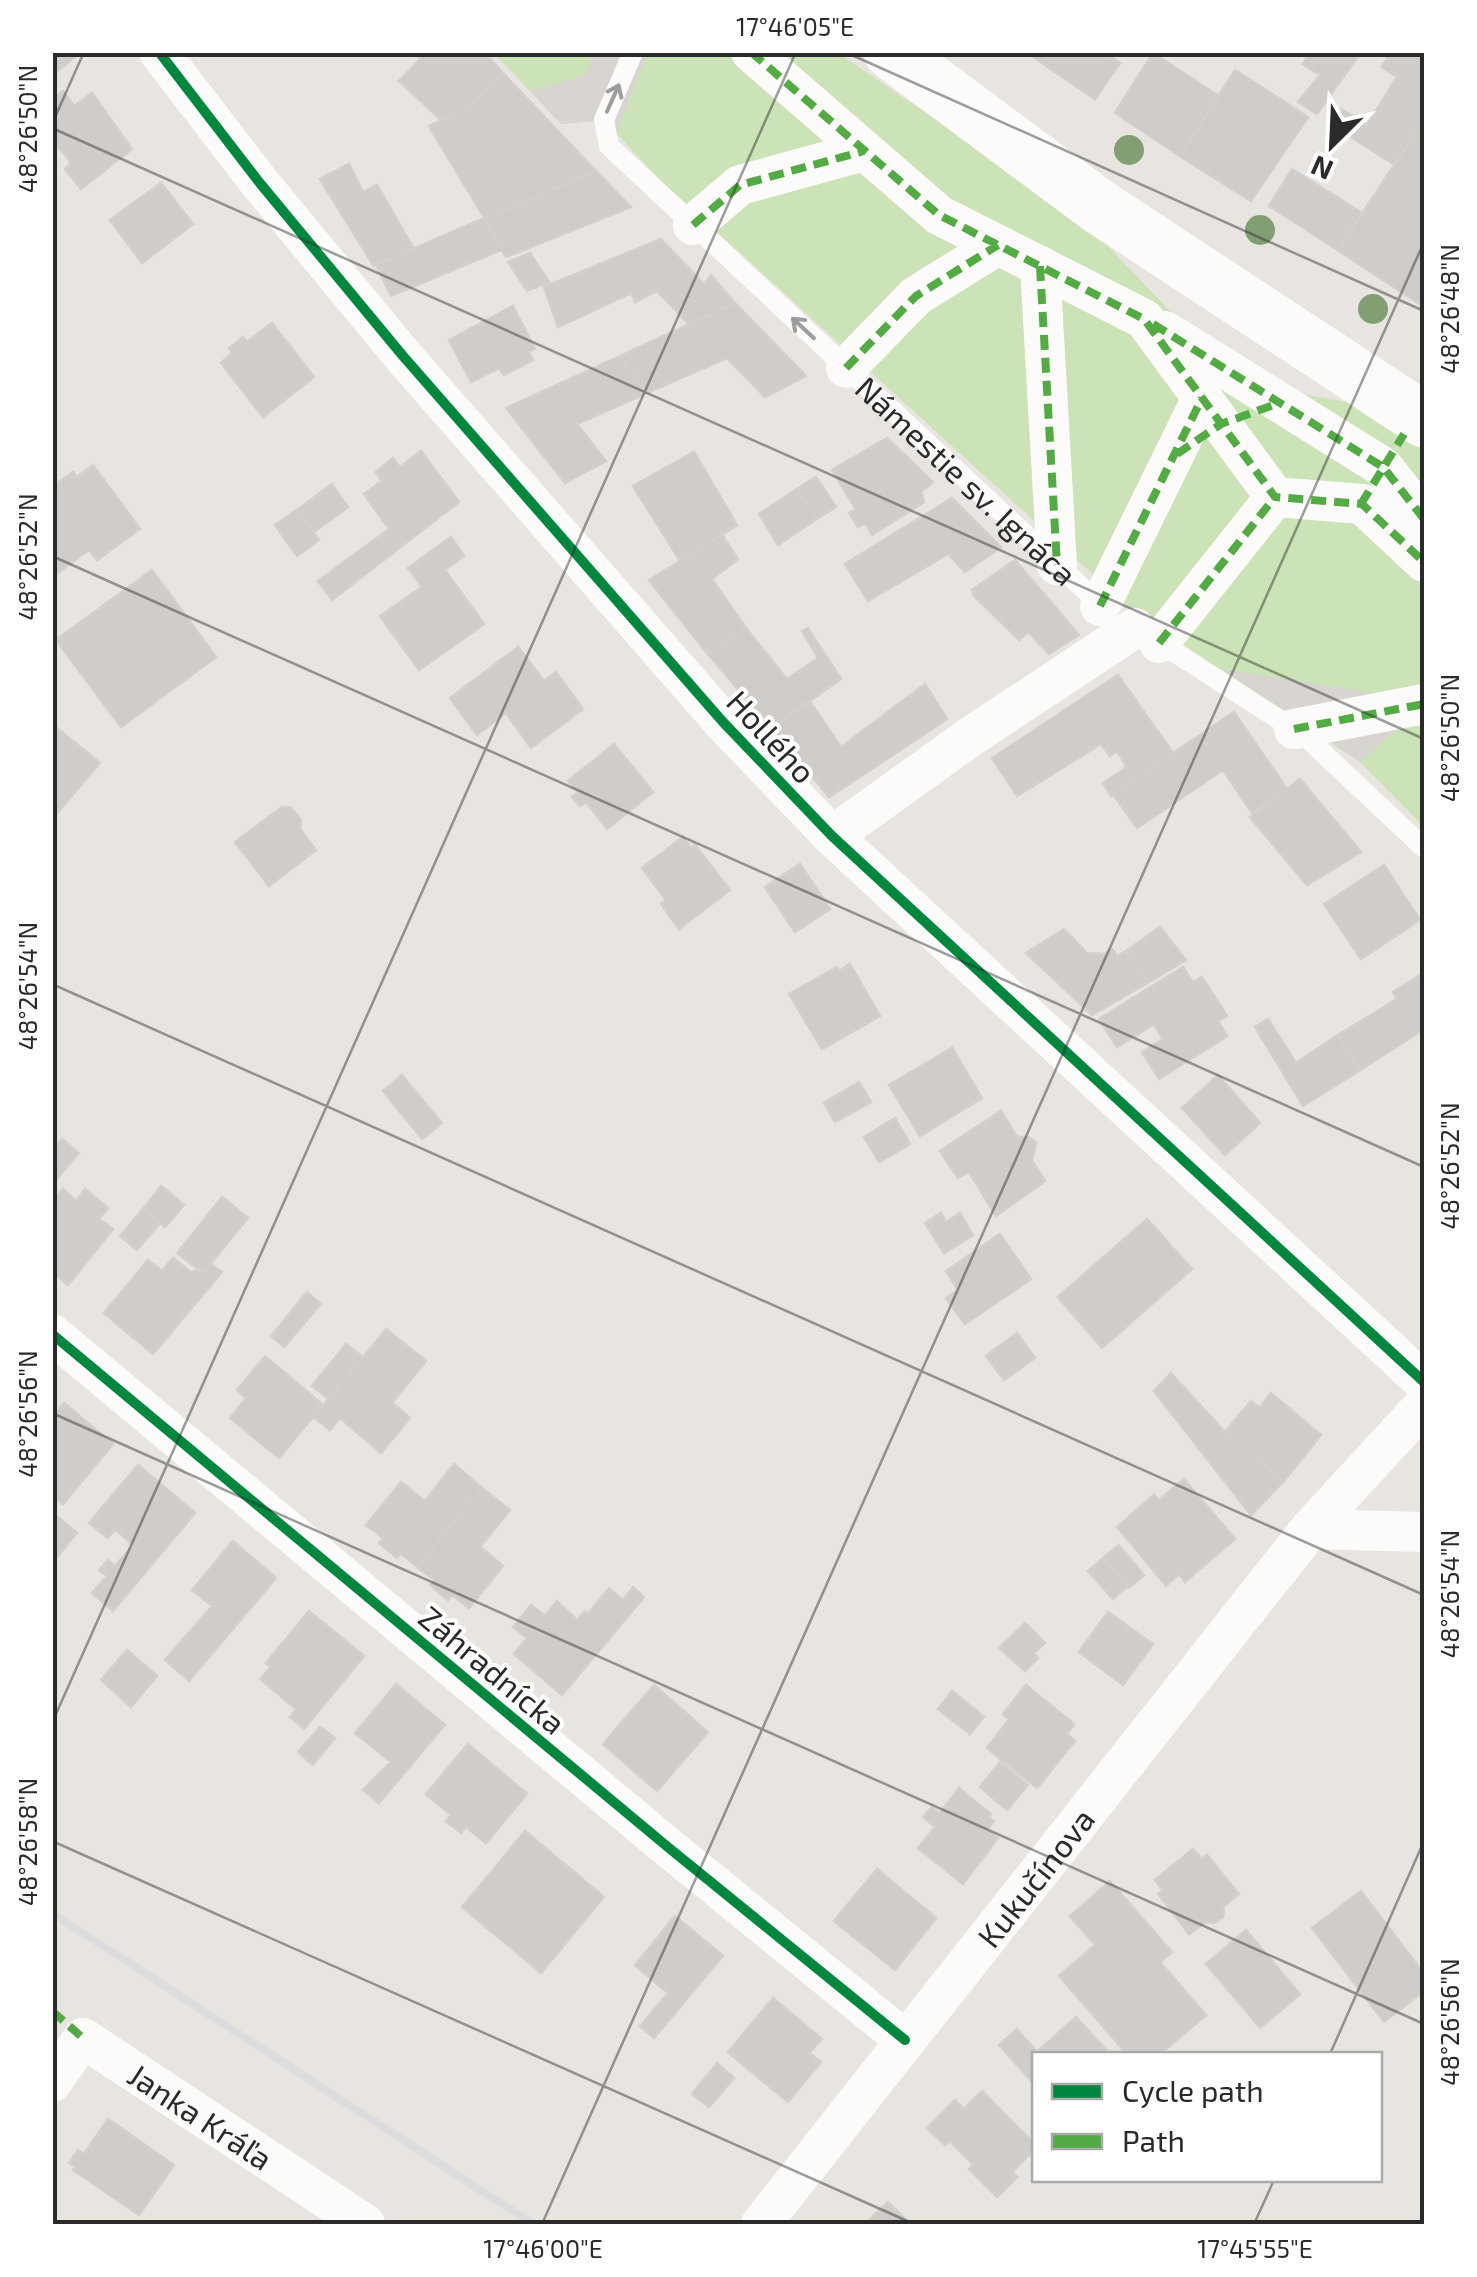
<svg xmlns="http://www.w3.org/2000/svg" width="1477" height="2277" viewBox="0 0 1477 2277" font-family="'Exo 2',sans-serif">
<rect width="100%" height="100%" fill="#e8e4df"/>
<path fill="#cbe3b7" d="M494 53H838L1083 220 1168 309 1296 393 1359 404 1424 448V827L1360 762 1133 611 661 181 604 120 561 124Z"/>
<path fill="#d8d4cf" d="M592 53H648L616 133 604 120 561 124 530 91 586 75Z
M1222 669 1374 693 1424 683V724L1395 731 1360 762Z"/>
<path fill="#cfccc9" stroke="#d3d0cb" stroke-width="2.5" d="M52 52H81L55 73Z
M414 52H484L504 74 466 109 441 120 399 81 420 59Z
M1026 52H1104L1120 63 1095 99Z
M1306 52H1361L1317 114 1298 102 1320 75 1303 64 1309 54Z
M1391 52H1418L1424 57V120L1395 165 1332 125 1341 109 1367 125 1397 77 1382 67Z
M1153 53 1219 96 1180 156 1115 113Z
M1235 70 1308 117 1251 201 1180 156Z
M504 74 596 171 485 219 429 126 466 109Z
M63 91 74 106 92 93 132 149 81 189 65 169 71 162 52 139V99Z
M1424 120V307L1338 250Z
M349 164 363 192 377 185 414 249 373 265 320 179Z
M1292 169 1362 213 1338 250 1269 206Z
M596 171 631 207 506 257 485 219Z
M161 183 193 224 142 263 110 220Z
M484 218 501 250 391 296 376 265Z
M661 239 704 284 711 275 735 303 689 324 657 291 635 302 631 293 558 327 544 287Z
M530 253 549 282 527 291 508 262Z
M735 303 806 376 765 397 727 358 647 393 620 356Z
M513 306 535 349 529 352 533 360 504 375 499 368 471 382 449 340Z
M272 323 314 377 263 417 221 363 233 352 229 348 243 337 247 342Z
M620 356 647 393 577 424 606 461 565 483 506 408Z
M887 438 933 482 921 492 924 502 872 535 865 523 858 527 849 513 856 509 832 470Z
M421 451 459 502 332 600 318 581 389 529 364 494 382 481 376 472 393 458 400 467Z
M694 452 737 525 680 561 633 486Z
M93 465 140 529 97 560 89 550 52 577V487L73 472 77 477Z
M816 477 836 507 817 519 797 489Z
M332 484 348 507 314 532 297 510Z
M797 489 817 519 778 545 759 514Z
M952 498 1001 547 965 572 948 554 868 601 845 564Z
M297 510 319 540 297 556 275 525Z
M722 535 738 559 712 579 746 628 707 653 649 580Z
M451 537 464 556 445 570 484 624 419 670 380 616 422 587 408 568Z
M1015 560 1079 635 1049 654 1028 632 1019 640 974 596 972 590Z
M152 570 216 657 121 727 56 640Z
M746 628 787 679 818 658 802 631 808 628 841 679 771 728 707 653Z
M518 647 544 681 556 672 583 709 531 748 506 713 477 735 450 698Z
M1118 675 1173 753 1111 796 1103 783 1127 767 1117 751 1110 756 1101 744 1017 796 992 758Z
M925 684 947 719 829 797 771 726 809 700 841 747Z
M1234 712 1287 789 1252 813 1223 770 1137 828 1113 794Z
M52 724 100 763 52 819Z
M614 744 653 792 607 829 586 802 580 806 572 797 578 792 568 781Z
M1300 779 1361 852 1307 885 1250 817Z
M282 807 291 808 301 820 300 829 316 850 269 886 235 842Z
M683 837 691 848 695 845 730 890 679 929 661 904 666 900 642 868Z
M800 864 830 909 795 932 765 887Z
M1384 865 1420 920 1361 959 1324 904Z
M1160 927 1186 960 1149 982 1126 951Z
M1064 929 1087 953 1105 954 1112 949 1117 956 1126 951 1149 982 1092 1015 1026 953Z
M850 964 880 1016 822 1049 789 994 837 967 839 971Z
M1183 967 1193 983 1202 977 1227 1016 1218 1021 1227 1036 1159 1079 1142 1052 1163 1039 1154 1024 1117 1047 1099 1019Z
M1424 973V1029L1360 1070 1338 1035 1397 999 1393 992Z
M1268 1019 1296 1063 1338 1035 1360 1070 1303 1106 1255 1027Z
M952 1048 982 1098 920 1136 889 1085Z
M402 1075 442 1123 422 1139 383 1091Z
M1218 1075 1260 1123 1225 1155 1182 1108Z
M859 1082 871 1102 835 1122 824 1103Z
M1001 1111 1017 1137H1028L1036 1142 1032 1161 1045 1181 996 1216 969 1172 958 1178 940 1151Z
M895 1118 910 1144 879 1162 864 1137Z
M62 1139 79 1153 54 1182 52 1150Z
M161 1186 184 1205 165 1227 143 1209Z
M63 1189 76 1201 85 1189 108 1208 99 1219 113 1229 68 1285 52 1272V1203Z
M222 1197 248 1218 203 1273 177 1253Z
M143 1209 160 1223 137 1250 120 1236Z
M941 1213 946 1222 960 1213 973 1235 944 1253 925 1223Z
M1147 1219 1192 1269 1102 1348 1058 1297Z
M1000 1234 1031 1279 965 1324 946 1298 958 1290 946 1271Z
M173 1258 192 1273 196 1269 203 1273 211 1264 222 1272 153 1354 104 1313 148 1260 162 1271Z
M307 1292 321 1304 284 1347 271 1336Z
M386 1329 426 1361 392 1403 410 1418 381 1453 340 1418 330 1430 314 1417Z
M1017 1333 1035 1358 1004 1380 986 1356Z
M346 1344 363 1357 328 1398 312 1386Z
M265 1356 323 1405 279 1458 230 1418 246 1398 237 1390Z
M1171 1373 1225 1432 1284 1481 1251 1515 1154 1391Z
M1271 1393 1321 1435 1284 1481 1225 1432 1251 1401 1260 1408Z
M64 1403 113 1444 63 1504 52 1495V1417Z
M454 1464 482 1488 417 1567 401 1553 397 1558 379 1543 383 1538 366 1525 401 1482 425 1501Z
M138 1465 195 1513 113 1611 92 1593 107 1576 99 1570 108 1560 115 1566 133 1545 115 1529 108 1538 89 1523Z
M1184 1479 1235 1539 1185 1582 1179 1574 1166 1586 1117 1527 1154 1495 1159 1500Z
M482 1488 510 1510 480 1547 503 1566 469 1608 452 1595 448 1600 430 1585 434 1580 417 1567Z
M58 1517 77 1533 52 1563V1524Z
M233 1541 276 1578 189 1681 165 1660 212 1606 192 1590Z
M1119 1545 1144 1575 1129 1588 1103 1558Z
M1103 1558 1128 1586 1113 1599 1088 1571Z
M633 1587 644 1597 562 1695 514 1654 527 1638 513 1627 531 1605 545 1616 557 1601 577 1620 585 1611 588 1614 609 1588 623 1600Z
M309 1611 364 1656 304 1729 290 1717 296 1709 260 1679 271 1667 266 1663Z
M1108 1612 1153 1644 1123 1685 1079 1652Z
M1025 1623 1045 1643 1034 1653 1038 1658 1025 1671 999 1648Z
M127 1650 157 1676 131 1707 101 1680Z
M396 1684 445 1725 379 1803 363 1790 391 1762 355 1733Z
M654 1685 708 1732 657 1791 603 1744Z
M1026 1685 1074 1724 1067 1734 1075 1741 1037 1788 987 1748 1009 1719 1003 1714Z
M952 1691 984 1717 970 1734 938 1709Z
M320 1727 335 1738 313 1765 298 1752Z
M468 1744 527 1794 486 1843 466 1827 461 1833 446 1821 451 1815 426 1794Z
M1000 1762 1028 1785 1007 1810 980 1787Z
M959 1788 991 1814 988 1817 994 1821 987 1830 998 1838 963 1884 918 1848 935 1827 923 1817 932 1807 939 1814Z
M525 1831 604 1897 541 1973 462 1907Z
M1193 1849 1202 1859 1207 1855 1239 1894 1224 1906 1223 1917 1215 1923 1206 1922 1189 1934 1158 1894 1163 1890 1155 1880Z
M877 1869 936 1918 895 1970 834 1921Z
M1110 1881 1172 1952 1160 1962 1206 2015 1160 2054H1127L1059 1976 1095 1945 1070 1916Z
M1361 1891 1424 1974V1991L1384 2022 1312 1928Z
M675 1916 723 1956 654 2038 640 2026 668 1993 635 1965Z
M1246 1930 1300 1994 1260 2028 1206 1964Z
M773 1998 822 2039 809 2053 821 2062 788 2102 728 2052Z
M1076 2017 1110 2054H1034V2084L999 2045 1017 2029 1037 2052Z
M717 2063 734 2078 709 2107 692 2094Z
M982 2091 1034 2143V2150L1012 2172 1017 2177 997 2197 969 2169 973 2164 950 2141 945 2145 927 2128 955 2100 964 2109Z
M108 2119 174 2165 139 2215 73 2170 76 2166 69 2163 78 2150 84 2154Z
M888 2202 910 2224H865Z"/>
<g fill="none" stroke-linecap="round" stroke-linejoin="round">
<g stroke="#fcfbfa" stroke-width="20">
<path id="s1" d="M633 52 604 120 609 146 1104 608"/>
<path d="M1154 639 1305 736 1424 848"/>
</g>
<g stroke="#fcfbfa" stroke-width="40">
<path d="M159 52 259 182 403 356 723 722 832 836 1424 1382"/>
<path d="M751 52 939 215 1144 319 1275 497 1362 504 1424 562"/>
<path d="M693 225 740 185 864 151"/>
<path d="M1040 266 1057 565"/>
<path d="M1165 331 1383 467 1424 519"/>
<path d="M846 368 916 296 998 245"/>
<path d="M1100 606 1202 398"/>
<path d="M1159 643 1275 497"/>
<path d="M1294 729 1424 704"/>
<path d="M832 836 970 737 1135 628"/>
<path d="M52 1334 669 1848 905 2040"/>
<path d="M1310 1529 1424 1532"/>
<path id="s2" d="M52 2082 83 2038 365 2224"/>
<path id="s3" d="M761 2224 1310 1529 1424 1405"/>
</g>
<path stroke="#fcfbfa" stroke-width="55" d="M891 52 1098 206 1424 420"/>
<path stroke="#ddddde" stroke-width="8" d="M52 1913 533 2224"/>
<path stroke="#53ab44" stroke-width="8" stroke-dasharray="15 8" stroke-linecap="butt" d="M751 52 939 215 1144 319 1275 497 1362 504 1424 562
M693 225 740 185 864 151
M1040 266 1057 565
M1153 324 1383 467 1424 519
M846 368 916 296 998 245
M1177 454 1221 424 1279 403
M1361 504 1404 434
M1100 606 1202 398
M1159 643 1275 497
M1294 729 1424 704
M52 2011 83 2038"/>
<defs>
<path id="cycleway" d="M159 52 259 182 403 356 723 722 832 836 1424 1382
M52 1334 669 1848 905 2040"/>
</defs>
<use href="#cycleway" stroke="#fff" stroke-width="16"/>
<use href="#cycleway" stroke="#00873e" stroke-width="10"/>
</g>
<g fill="#819f73">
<circle cx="1129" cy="150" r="15"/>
<circle cx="1260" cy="230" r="15"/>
<circle cx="1373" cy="309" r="15"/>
</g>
<defs><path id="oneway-shaft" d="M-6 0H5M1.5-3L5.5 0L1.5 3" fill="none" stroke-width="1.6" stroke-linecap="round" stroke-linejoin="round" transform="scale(2.5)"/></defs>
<g stroke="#9e9d9c">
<use href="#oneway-shaft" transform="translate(613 98) rotate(-66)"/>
<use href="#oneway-shaft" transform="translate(803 328) rotate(-137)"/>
</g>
<path fill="none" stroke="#2a2a2a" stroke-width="2.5" stroke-opacity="0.45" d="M845 52 1424 311M52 124 84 52M52 128 1424 739M52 556 1424 1167M52 984 1424 1595M52 1413 1424 2024M52 1723 796 52M52 1841 914 2224M1330 2054 1424 1841M542 2224 1424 242M1254 2224 1274 2180"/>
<g text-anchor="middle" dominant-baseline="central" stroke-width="8" stroke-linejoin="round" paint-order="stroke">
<g font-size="32" fill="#2a2a2a" stroke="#fff">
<text stroke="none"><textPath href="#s1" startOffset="590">Námestie sv. Ignáca</textPath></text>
<text transform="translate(772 736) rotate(47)">Hollého</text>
<text transform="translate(493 1669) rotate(40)">Záhradnícka</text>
<text stroke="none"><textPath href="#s3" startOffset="442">Kukučínova</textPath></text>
<text stroke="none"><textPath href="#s2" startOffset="195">Janka Kráľa</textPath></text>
</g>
</g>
<rect width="1477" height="2277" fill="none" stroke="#ffffff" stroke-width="110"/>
<rect x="1032" y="2052" width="350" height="130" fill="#ffffff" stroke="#aaaaaa" stroke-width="2.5"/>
<rect x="1052" y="2084" width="50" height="15" fill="#00873e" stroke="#aaaaaa" stroke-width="2.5"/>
<text x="1122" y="2102" font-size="30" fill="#2a2a2a">Cycle path</text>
<rect x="1052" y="2134" width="50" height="15" fill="#53ab44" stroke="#aaaaaa" stroke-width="2.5"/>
<text x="1122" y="2152" font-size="30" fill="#2a2a2a">Path</text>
<g transform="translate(1332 145) rotate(204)" stroke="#ffffff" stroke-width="8" paint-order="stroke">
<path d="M0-8L18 38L0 25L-18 38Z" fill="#2a2a2a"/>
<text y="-15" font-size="28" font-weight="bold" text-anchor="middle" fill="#2a2a2a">N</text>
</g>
<rect x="55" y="55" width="1367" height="2167" fill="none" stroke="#2a2a2a" stroke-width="4"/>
<g font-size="25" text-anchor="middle" fill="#2a2a2a">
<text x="795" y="36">17°46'05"E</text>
<text transform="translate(28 129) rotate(-90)" y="9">48°26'50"N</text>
<text transform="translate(1450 309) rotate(-90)" y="9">48°26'48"N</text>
<text transform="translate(28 557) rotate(-90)" y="9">48°26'52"N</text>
<text transform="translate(1450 738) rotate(-90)" y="9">48°26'50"N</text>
<text transform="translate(28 986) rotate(-90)" y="9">48°26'54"N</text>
<text transform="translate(1450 1166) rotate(-90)" y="9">48°26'52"N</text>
<text transform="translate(28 1414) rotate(-90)" y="9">48°26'56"N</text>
<text transform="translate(1450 1594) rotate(-90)" y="9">48°26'54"N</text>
<text transform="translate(28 1842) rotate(-90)" y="9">48°26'58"N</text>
<text transform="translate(1450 2022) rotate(-90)" y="9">48°26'56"N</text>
<text x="543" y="2258">17°46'00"E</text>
<text x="1255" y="2258">17°45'55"E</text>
</g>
</svg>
